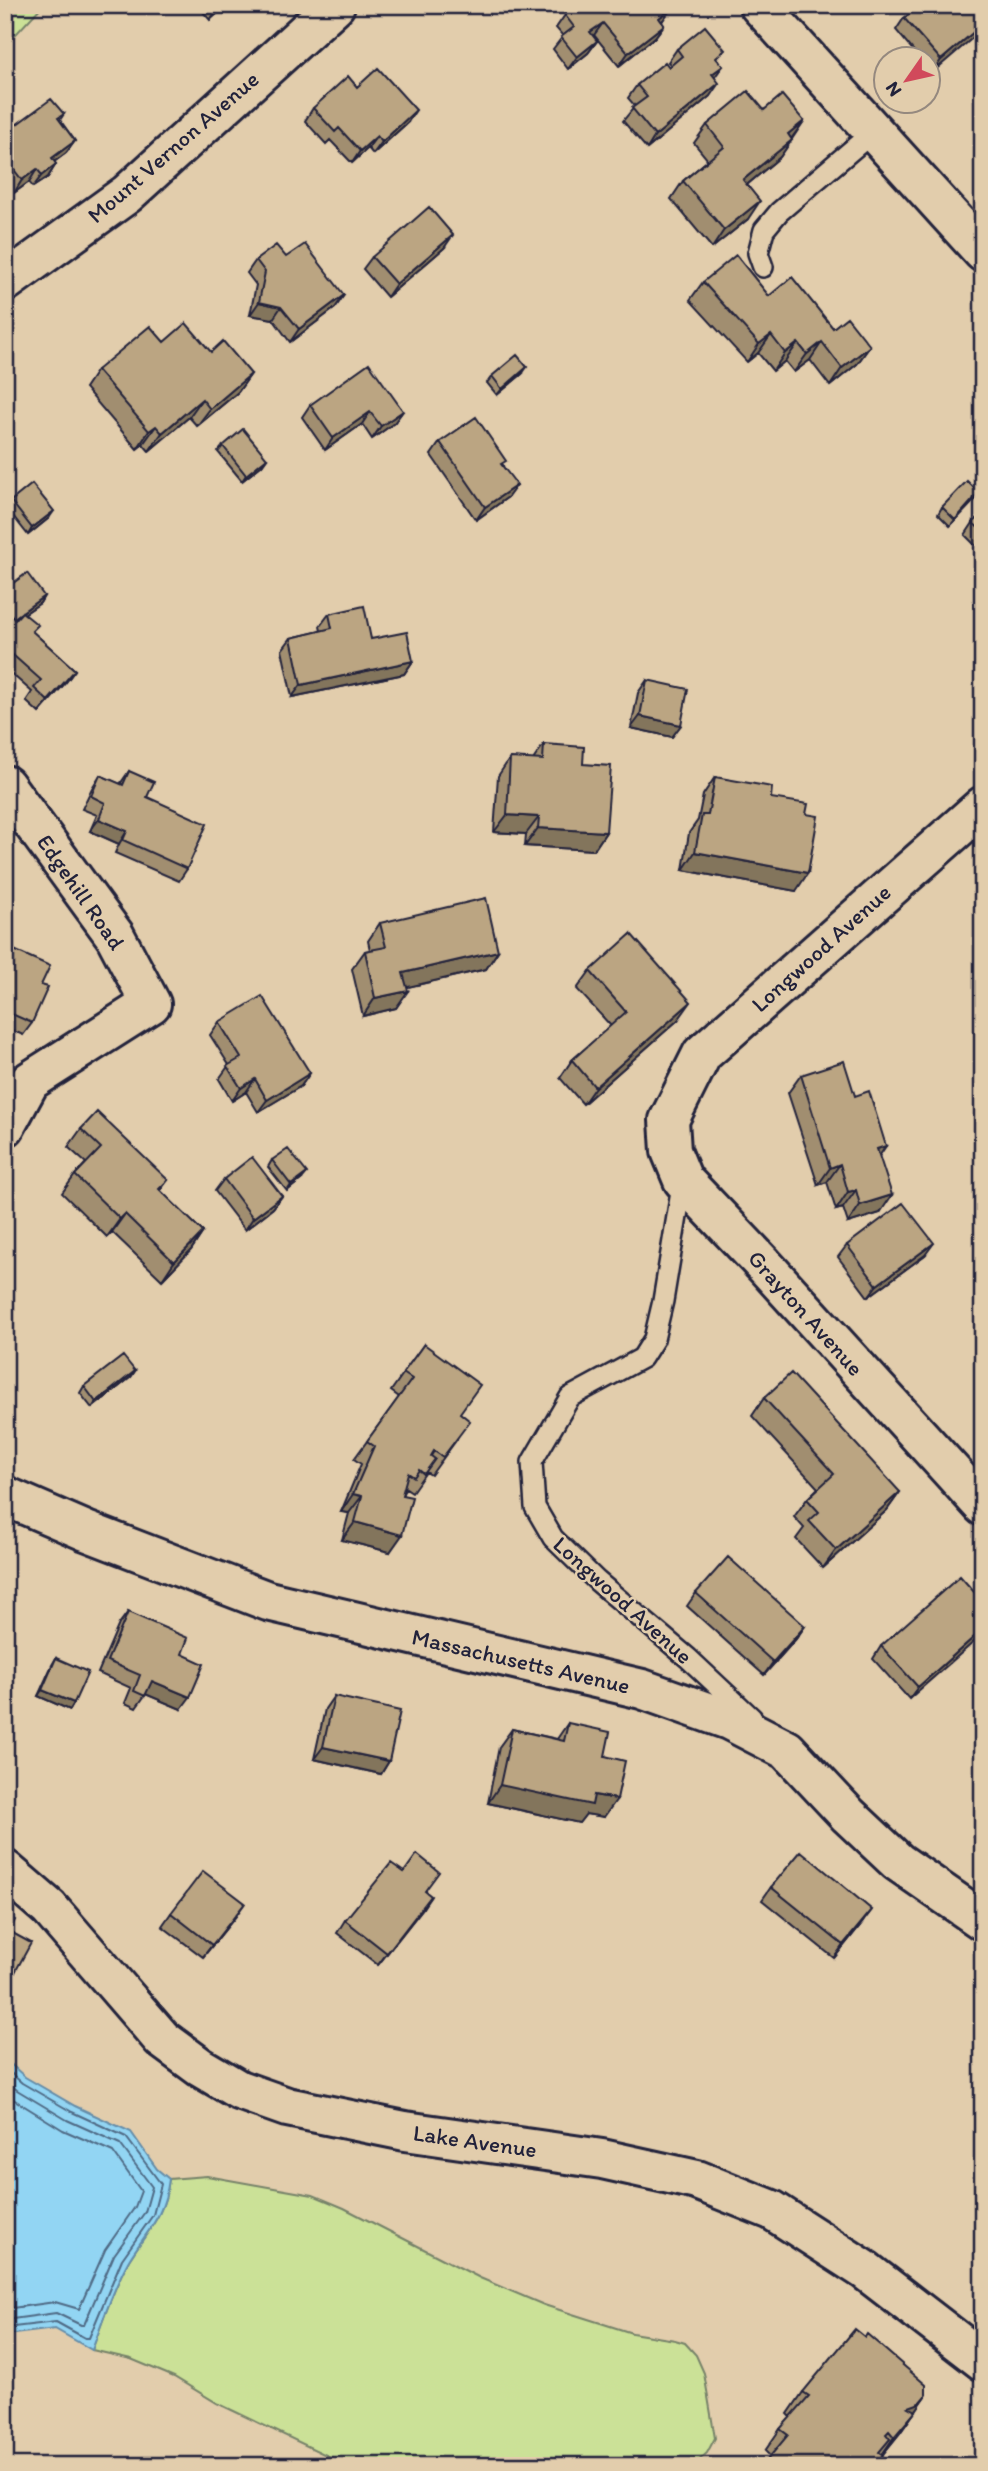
<svg xmlns="http://www.w3.org/2000/svg" width="988" height="2471" viewBox="0 0 988 2471" font-family="Itim,sans-serif">
<rect width="100%" height="100%" fill="#e2cdac"/>
<filter id="ink" filterUnits="userSpaceOnUse"><feTurbulence type="fractalNoise" baseFrequency=".0143" numOctaves="2"/><feDisplacementMap in="SourceGraphic" scale="14" xChannelSelector="R" yChannelSelector="G"/><feConvolveMatrix kernelMatrix="1 2 1 2 8 2 1 2 1" color-interpolation-filters="sRGB"/></filter>
<g filter="url(#ink)">
<path fill="#cbe197" stroke="#768269" stroke-width="2" d="M5 5H43L5 46Z
M207 2176 313 2195 344 2208 480 2278 544 2305 632 2333 675 2340 685 2343 696 2355 704 2373 715 2438 707 2453 693 2466H349L217 2403 174 2377 131 2359 92 2350C103 2321 113 2288 129 2260 148 2229 164 2218 169 2179Z"/>
<path fill="#92d5f3" stroke="#658da9" stroke-width="2" d="M5 2059 25 2077 75 2106 131 2132 157 2169 169 2179C164 2218 148 2229 129 2260 113 2288 103 2321 92 2350L55 2329 5 2335Z"/>
<g fill="none" stroke-linecap="round" stroke-linejoin="round">
<path stroke="#4f6a85" stroke-width="2" d="M5 2068 22 2083 72 2112 126 2137 161 2184 153 2215 122 2259 89 2338H85L56 2322 5 2328
M5 2080 17 2090 67 2120 120 2144 152 2187 145 2212 114 2255 84 2325H81L56 2313 5 2320
M5 2094 63 2130 113 2152 141 2191 135 2207 105 2250 79 2309 55 2302 5 2309"/>
<defs>
<path id="service" d="M763 267 758 253 764 230 779 212 874 131
M683 1180 663 1301 654 1339 642 1358 570 1397 532 1462 535 1507 553 1538 597 1581 688 1658 752 1718"/>
<path id="minor" d="M759 5 983 252
M5 282 127 194 335 5
M5 785 115 936 151 1004 30 1081 5 1127
M983 806 702 1054 669 1120 671 1151 683 1180 764 1265 983 1506
M5 1496 86 1531 268 1601 642 1689 729 1720 787 1750 848 1815 898 1862 983 1921
M5 1870 49 1908 162 2039 200 2067 239 2090 287 2107 405 2131 602 2159 697 2180 772 2210 865 2270 983 2361"/>
</defs>
<use href="#service" stroke="#22223b" stroke-width="24"/>
<use href="#minor" stroke="#22223b" stroke-width="44"/>
<use href="#service" stroke="#e2cdac" stroke-width="19"/>
<use href="#minor" stroke="#e2cdac" stroke-width="38"/>
</g>
<path fill="#a18e70" stroke="#22223b" stroke-width="2" d="M197 5H227L210 20Z
M983 5 933 72 928 68V60H921L896 30 904 18Z
M565 15 663 20 662 22 664 25 655 37 619 66 594 35 593 36 597 41 588 53 568 69 553 49 563 36 556 28Z
M677 49 718 60 710 96 647 149 623 121 635 106 628 98 637 85 671 65 668 62Z
M357 87 408 122 373 154 368 148 352 163 330 140 326 144 305 121 313 108Z
M764 110 804 121 780 157 747 185 748 219 712 248 671 199 683 181 708 160 694 143 707 125Z
M64 114 60 120 75 141 66 153 54 162 56 164 48 177 33 187 29 182 14 193 5 182V133Z
M444 248 387 297 363 269 372 257Z
M286 257 344 295 335 308 290 342 273 319 250 315 256 285 247 273 256 260Z
M703 282 833 328 870 346 857 364 830 386 810 360 794 372 785 361 773 371 758 353 747 362 690 300Z
M164 342 211 352 251 374 238 392 197 426 189 417 149 451 143 444 137 449 85 388 97 370Z
M522 374 497 395 487 383 492 376Z
M310 405 403 411 394 423 372 439 362 424 325 450 302 417Z
M440 442 503 465 508 497 476 520 431 455Z
M223 446 267 458 262 465 242 481 218 452Z
M979 493 975 500 950 526 938 514 942 507Z
M11 501 49 518 28 535 6 507Z
M983 513V553L965 535 973 523Z
M5 589 44 596 40 603 24 614 33 632 75 670 66 682 39 713 26 701 32 692 5 668Z
M329 614 371 639 413 661 404 674 292 697 282 650 291 638 321 631 320 626Z
M647 680 681 725 672 737 631 728 638 693Z
M544 744 583 764 606 832 594 850 525 846 526 834 494 832 498 776 510 758 533 760Z
M129 771 147 797 187 869 179 881 115 853 119 844 90 831 97 815 82 809 92 788 100 775 120 784Z
M715 777 771 798 796 891 683 870 689 833 698 820 703 795Z
M380 923 498 951 486 969 407 987 396 1008 363 1016 352 969 365 951 370 950 368 941Z
M5 946 41 985 32 1023 23 1035 5 1027Z
M590 971 678 1020 583 1104 560 1078 572 1060 611 1026 577 989Z
M219 1022 310 1073 301 1086 258 1112 246 1092 232 1101 219 1079 229 1065 210 1035Z
M801 1075 855 1096 880 1213 848 1223 843 1208 836 1210 827 1182 818 1185 788 1093Z
M81 1129 168 1180 160 1191 203 1232 191 1250 162 1280 112 1232 107 1237 62 1193 75 1175 86 1163 68 1147Z
M272 1160 302 1179 287 1191 268 1167Z
M224 1179 282 1196 273 1208 245 1230 215 1191Z
M847 1245 925 1255 868 1297 838 1257Z
M424 1344 460 1414 457 1439 431 1475 426 1472 412 1492 406 1488 403 1493 390 1552 342 1540 349 1513 341 1512 361 1464 354 1459 399 1397 391 1391Z
M135 1371 131 1377 92 1408 80 1393 84 1386Z
M764 1398 900 1492 887 1510 823 1568 796 1539 804 1528 794 1517 807 1499 818 1488 752 1416Z
M696 1593 805 1626 796 1639 764 1675 687 1606Z
M983 1602 909 1699 873 1659 881 1646Z
M128 1612 182 1654 181 1709 146 1694 136 1708 125 1703 131 1688 98 1673 119 1624Z
M56 1658 74 1703 70 1710 38 1696 52 1665Z
M334 1696 389 1761 381 1774 314 1759 325 1709Z
M568 1723 605 1756 604 1817 586 1814 579 1823 488 1803 499 1747 512 1729 557 1739Z
M983 1824V1845L974 1837Z
M771 1887 863 1922 834 1958 762 1900Z
M426 1891 423 1908 378 1965 337 1933 345 1920Z
M171 1913 236 1916 203 1957 162 1926Z
M5 1914 9 1931 14 1974 5 1986Z
M803 2392 926 2396 900 2433 882 2455 770 2456 765 2451 780 2429 791 2417 788 2414Z"/>
<path fill="#83745b" stroke="#22223b" stroke-width="2" d="M220 5H227L210 20Z
M672 8 663 20 650 31 659 18Z
M603 23 594 35 582 45 590 32Z
M983 24V29L933 72 941 60Z
M664 25 655 37 619 66 628 53Z
M597 41 588 53 568 69 577 57Z
M723 66 714 78 712 74Z
M719 83 710 96 647 149 655 136Z
M416 110 408 122 373 154 382 142Z
M804 121 791 139 788 134Z
M377 136 368 148 352 163 360 151Z
M792 140 780 157 731 198 743 180Z
M75 141 66 153 43 170 52 158Z
M56 164 48 177 33 187 42 175Z
M37 169 29 182 14 193 22 180Z
M760 201 748 219 712 248 724 230Z
M453 235 444 248 387 297 396 284Z
M344 295 335 308 290 342 299 329Z
M259 302 281 307 273 319 250 315Z
M771 335 758 353 747 362 759 344Z
M822 342 810 360 794 372 807 354Z
M798 343 785 361 773 371 785 353Z
M870 346 857 364 830 386 842 368Z
M527 367 522 374 497 395 502 389Z
M251 374 238 392 197 426 210 409Z
M202 399 189 417 149 451 162 433Z
M403 411 394 423 372 439 381 426Z
M370 412 362 424 325 450 333 438Z
M156 426 143 444 137 449 149 431Z
M267 458 262 465 242 481 246 475Z
M517 485 508 497 476 520 485 507Z
M979 493 975 500 950 526 955 520Z
M54 511 49 518 28 535 32 528Z
M44 596 40 603 8 625 13 619Z
M413 661 404 674 292 697 301 685Z
M75 670 66 682 39 713 48 701Z
M640 716 681 725 672 737 631 728Z
M507 815 539 817 526 834 494 832Z
M99 819 127 831 119 844 90 831Z
M538 828 606 832 594 850 525 846Z
M695 852 808 873 796 891 683 870Z
M498 951 486 969 391 991 403 973Z
M408 991 396 1008 363 1016 375 998Z
M691 1002 678 1020 583 1104 595 1087Z
M310 1073 301 1086 258 1112 267 1100Z
M255 1079 246 1092 232 1101 241 1088Z
M886 1146 874 1164 877 1149Z
M840 1164 827 1182 818 1185 830 1168Z
M307 1173 302 1179 287 1191 291 1185Z
M856 1190 843 1208 836 1210 848 1192Z
M892 1195 880 1213 848 1223 860 1205Z
M282 1196 273 1208 245 1230 253 1218Z
M125 1214 112 1232 107 1237 120 1219Z
M203 1232 191 1250 162 1280 174 1262Z
M934 1243 925 1255 868 1297 877 1285Z
M135 1371 131 1377 92 1408 96 1402Z
M900 1492 887 1510 823 1568 836 1550Z
M353 1494 362 1496 349 1513 341 1512Z
M355 1522 402 1535 390 1552 342 1540Z
M805 1626 796 1639 764 1675 773 1662Z
M983 1629V1634L909 1699 918 1687Z
M152 1681 190 1697 181 1709 143 1693Z
M42 1690 74 1703 70 1710 38 1696Z
M323 1747 389 1761 381 1774 314 1759Z
M500 1785 594 1795 617 1799 604 1817 586 1814 579 1823 488 1803Z
M431 1896 423 1908 378 1965 387 1953Z
M245 1903 236 1916 203 1957 212 1945Z
M872 1910 863 1922 834 1958 843 1945Z
M926 2396 900 2433 879 2459 894 2437 909 2407Z"/>
<path fill="#bba582" stroke="#22223b" stroke-width="2" d="M578 5H670L672 8 659 18 664 25 628 53 603 23 590 32 597 41 577 57 561 37 574 27 565 15Z
M919 5H983V24L941 60 904 18Z
M705 26 725 50 716 58 723 66 712 74 719 83 655 136 632 108 647 97 637 85 665 62 669 67 682 56 677 49Z
M378 68 416 110 382 142 377 136 360 151 339 128 335 132 313 108 348 76 357 87Z
M748 91 764 110 782 95 804 121 788 134 792 140 743 180 760 201 724 230 683 181 724 147 707 125Z
M51 99 64 114 58 118 75 141 52 158 56 164 42 175 37 169 22 180 5 158V133Z
M429 207 453 235 396 284 372 257Z
M305 244 344 295 299 329 281 307 259 302 265 272 256 260 276 245 286 257Z
M736 255 769 296 792 277 833 328 847 317 870 346 842 368 822 342 807 354 798 343 785 353 771 335 759 344 703 282Z
M186 323 211 352 223 341 251 374 210 409 202 399 162 433 156 426 149 431 97 370 150 326 164 342Z
M517 355 527 367 502 389 492 376Z
M369 363 403 411 381 426 370 412 333 438 310 405Z
M476 417 506 461 501 464 517 485 485 507 440 442Z
M243 429 267 458 246 475 223 446Z
M967 481 979 493 955 520 942 507Z
M32 484 54 511 32 528 11 501Z
M983 513V532L973 523Z
M27 573 44 596 14 618 5 608V589Z
M364 606 371 639 407 632 413 661 301 685 291 638 332 628 329 614Z
M22 612 38 625 32 631 75 670 48 701 34 688 41 680 5 648V621L11 615 15 620Z
M647 680 688 689 681 725 640 716Z
M544 744 584 747 583 764 611 766 606 832 538 828 539 817 507 815 510 758 543 760Z
M129 771 154 782 147 797 207 824 187 869 123 840 127 831 99 819 105 803 91 796 100 775 123 785Z
M715 777 772 787 771 798 808 804 806 814 818 816 808 873 695 852 702 815H708Z
M486 898 498 951 403 973 408 991 375 998 365 951 386 947 380 923Z
M631 934 691 1002 595 1087 572 1060 626 1012 590 971Z
M5 946 50 966 41 985 48 987 32 1023 5 1011Z
M262 996 310 1073 267 1100 255 1079 241 1088 227 1066 241 1058 219 1022Z
M844 1061 855 1096 869 1091 886 1146 877 1149 892 1195 860 1205 856 1190 848 1192 840 1164 830 1168 801 1075Z
M97 1112 168 1180 159 1189 203 1232 174 1262 125 1214 120 1219 75 1175 101 1148 81 1129Z
M288 1149 307 1173 291 1185 272 1160Z
M252 1157 282 1196 253 1218 224 1179Z
M903 1203 934 1243 877 1285 847 1245Z
M424 1344 480 1385 460 1413 470 1421 443 1457 434 1451 431 1456 435 1459 424 1474 419 1470 414 1477 408 1473 402 1495 412 1497 402 1535 355 1522 362 1496 353 1494 374 1446 367 1441 412 1379 403 1373Z
M123 1356 135 1371 96 1402 84 1386Z
M791 1373 900 1492 836 1550 809 1521 819 1512 807 1499 834 1474 764 1398Z
M728 1557 805 1626 773 1662 696 1593Z
M960 1576 983 1602V1629L918 1687 881 1646Z
M128 1612 188 1638 182 1654 204 1664 190 1697 152 1681 145 1696 134 1691 140 1675 107 1661Z
M56 1658 88 1672 74 1703 42 1690Z
M334 1696 400 1711 389 1761 323 1747Z
M568 1723 610 1732 605 1756 625 1761 617 1799 594 1795 592 1805 500 1785 512 1729 564 1741Z
M801 1851 872 1910 843 1945 771 1887Z
M417 1854 439 1872 425 1891 431 1896 387 1953 345 1920 391 1863 404 1872Z
M203 1871 245 1903 212 1945 171 1913Z
M5 1914 15 1920 9 1931 31 1943 14 1974 5 1970Z
M855 2329 865 2337 867 2334 926 2385V2396L920 2403 909 2407 916 2411 894 2437 889 2431 886 2434 890 2439 879 2452 883 2455 874 2464 875 2466H762L788 2435 780 2429 809 2396 803 2392Z"/>
</g>
<g text-anchor="middle" dominant-baseline="central" stroke-width="5" stroke-linejoin="round" paint-order="stroke">
<g font-size="23" fill="#22223b" stroke="#e2cdac">
<text transform="translate(173 147) rotate(-41)">Mount Vernon Avenue</text>
<text transform="translate(81 892) rotate(55)">Edgehill Road</text>
<text transform="translate(821 948) rotate(-42)">Longwood Avenue</text>
<text transform="translate(806 1313) rotate(48)">Grayton Avenue</text>
<text transform="translate(623 1600) rotate(42)">Longwood Avenue</text>
<text transform="translate(521 1661) rotate(13)">Massachusetts Avenue</text>
<text transform="translate(475 2141) rotate(8)">Lake Avenue</text>
</g>
</g>
<rect width="988" height="2471" fill="none" stroke="#e2cdac" stroke-width="28"/>
<rect x="14" y="14" width="960" height="2443" fill="none" stroke="#22223b" stroke-width="2.5" filter="url(#ink)"/>
<g transform="translate(907 80) rotate(236)"><circle r="33" fill="#e2cdac" stroke="#95897f" stroke-width="2"/>
<path d="M0-5L12 26L0 18L-12 26Z" fill="#d1495b"/>
<text y="-10" font-size="19" font-weight="bold" text-anchor="middle" fill="#22223b">N</text>
</g>
</svg>
